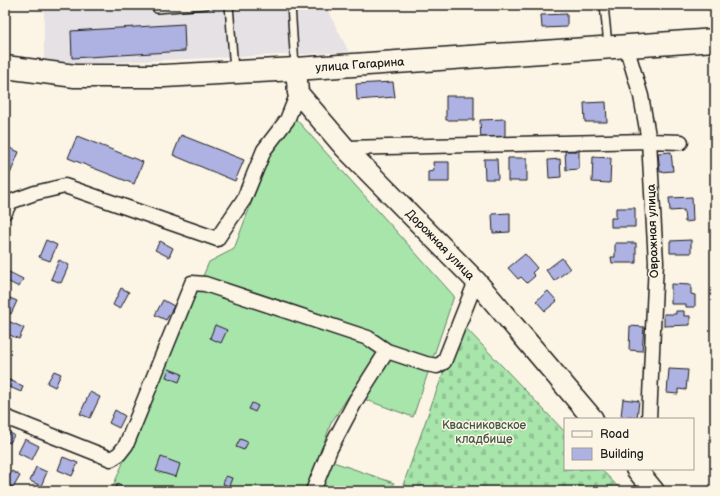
<svg xmlns="http://www.w3.org/2000/svg" width="720" height="496" viewBox="0 0 720 496" font-family="'Balsamiq Sans',sans-serif">
<defs>
<pattern id="cemetery-stones" width="16" height="16" patternUnits="userSpaceOnUse"><rect width="16" height="16" fill="#a8e5ab"/><path d="M2 7V4a2 2 0 0 1 4 0v3zM10 15v-3a2 2 0 0 1 4 0v3z" fill="#90c493"/></pattern>
</defs>
<rect width="100%" height="100%" fill="#fcf5e5"/>
<filter id="ink" filterUnits="userSpaceOnUse"><feTurbulence type="fractalNoise" baseFrequency=".025" numOctaves="2"/><feDisplacementMap in="SourceGraphic" scale="8" xChannelSelector="R" yChannelSelector="G"/><feConvolveMatrix kernelMatrix="1 2 1 2 8 2 1 2 1" color-interpolation-filters="sRGB"/></filter>
<g filter="url(#ink)">
<path fill="#e5e1e4" d="M44 5H325L349 52 44 65Z"/>
<path fill="url(#cemetery-stones)" stroke="#628064" d="M462 324 565 432V469H601L622 491H401L432 403Z"/>
<path fill="#a8e5ab" stroke="#628064" d="M296 119 454 296 413 417 350 394 331 423 319 457 394 483 391 491H111L209 262 234 249 272 148Z"/>
<path fill="#aeb2e3" stroke="#1c1c1c" d="M567 14V27L542 28 541 15Z
M184 24 185 51 72 58 71 31Z
M393 82 395 97 357 100 356 84Z
M446 96H474V120H446Z
M606 102 607 122H585L584 103Z
M505 119V140L481 141 480 120Z
M181 135 244 160 235 181 173 155Z
M77 136 143 162 134 184 68 158Z
M5 146 19 152 10 174 5 172Z
M565 151H579V169L566 170Z
M671 152 673 171 660 172 658 153Z
M711 156H715V175H712Z
M593 157 611 158 610 183 592 182Z
M508 158H527V181H508Z
M484 159H497L498 179H485Z
M560 159 561 177 549 178 548 160Z
M433 162H449V182H428V172L434 171Z
M692 197 693 221 685 222 684 210 670 211 669 198Z
M616 208H635V227H611V218H616Z
M510 213V232L493 233 492 214Z
M46 240 57 245 50 261 39 257Z
M691 240V253H670V241Z
M160 241 173 248 169 257 155 250Z
M615 243H636V263H612L611 257H615Z
M525 254 537 268 532 273 535 276 527 283 521 277 518 279 508 268Z
M562 258 570 269 554 281 546 270Z
M59 260 69 265 61 283 51 279Z
M5 270 23 279 19 287 5 280Z
M671 284 691 285V294L695 295V307H686V304H671Z
M121 288 129 292 120 309 113 305Z
M548 291 557 301 545 311 536 301Z
M5 296 17 301 11 314 5 311Z
M163 300 174 306 166 320 155 315Z
M676 311H684V316H690V325L664 326V314H676Z
M8 321 24 328 19 339 5 333V328Z
M215 325 227 330 221 343 210 338Z
M630 326 644 327 642 351 629 350Z
M169 369 182 374 179 382 166 377Z
M669 369 688 370 686 390 678 389V394L667 393Z
M54 371 61 374 55 387 47 383Z
M7 379 23 386 21 392 5 385Z
M90 392 100 397 90 418 80 414Z
M623 399 639 401 637 418 621 416Z
M252 403 258 406 255 412 249 409Z
M115 410 125 416 119 428 109 423Z
M8 432 14 435 10 443 5 441Z
M25 439 39 446 32 460 18 453Z
M240 439 248 442 244 450 236 447Z
M63 457 78 463 72 476 58 470Z
M161 457 180 464 176 477 156 471Z
M36 467 47 472 41 486 30 481Z
M12 471 20 476 13 488 5 484Z
M226 476 232 478 229 486 223 484Z
M117 484 122 486 121 491H115Z"/>
<g fill="none" stroke-linecap="round" stroke-linejoin="round">
<defs>
<path id="lane" d="M229 5 234 70
M291 5 295 67
M604 5 608 45
M157 9 206 5"/>
<path id="street" d="M626 46 641 96 649 141 656 262 649 419
M345 148 649 141 681 142
M5 212 10 202 35 193 65 186 217 239 244 199 264 150 287 120 298 93
M5 417 111 459 119 454 126 445 192 283 205 284 368 338 387 351
M313 491 330 449 356 400 387 351 426 364 437 366 444 362 476 281"/>
<path id="secondary" d="M296 69 298 93 345 148 476 281 593 419
M636 469 654 491"/>
<path id="primary" d="M5 67 75 76H164L296 69 715 40"/>
</defs>
<use href="#lane" stroke="#1c1c1c" stroke-width="10"/>
<use href="#street" stroke="#1c1c1c" stroke-width="17"/>
<use href="#secondary" stroke="#1c1c1c" stroke-width="23"/>
<use href="#primary" stroke="#1c1c1c" stroke-width="25"/>
<use href="#lane" stroke="#fcf5e5" stroke-width="7"/>
<use href="#street" stroke="#fcf5e5" stroke-width="14"/>
<use href="#secondary" stroke="#fcf5e5" stroke-width="20"/>
<use href="#primary" stroke="#fcf5e5" stroke-width="22"/>
</g>
</g>
<g text-anchor="middle" dominant-baseline="central" stroke-width="3" stroke-linejoin="round" paint-order="stroke">
<g font-size="12" fill="#1c1c1c" stroke="#fcf5e5">
<text transform="translate(360 65) rotate(-4)">улица Гагарина</text>
<text transform="translate(653 231) rotate(-92)">Овражная улица</text>
<text transform="translate(440 245) rotate(46)">Дорожная улица</text>
</g>
<g font-size="12" fill="#465847" stroke="#fcf5e5">
<text x="484" y="425">Квасниковское<tspan x="484" dy="14">кладбище</tspan></text>
</g>
</g>
<rect width="720" height="496" fill="none" stroke="#fcf5e5" stroke-width="20"/>
<rect x="10" y="10" width="700" height="476" fill="none" stroke="#1c1c1c" stroke-width="1.5" filter="url(#ink)"/>
<rect x="564" y="418" width="130" height="52" fill="#fcf5e5" stroke="#a29e95"/>
<rect x="572" y="431" width="20" height="6" fill="#fcf5e5" stroke="#a29e95"/>
<text x="600" y="438" font-size="12" fill="#1c1c1c">Road</text>
<rect x="572" y="448" width="20" height="12" fill="#aeb2e3" stroke="#a29e95"/>
<text x="600" y="458" font-size="12" fill="#1c1c1c">Building</text>
</svg>
